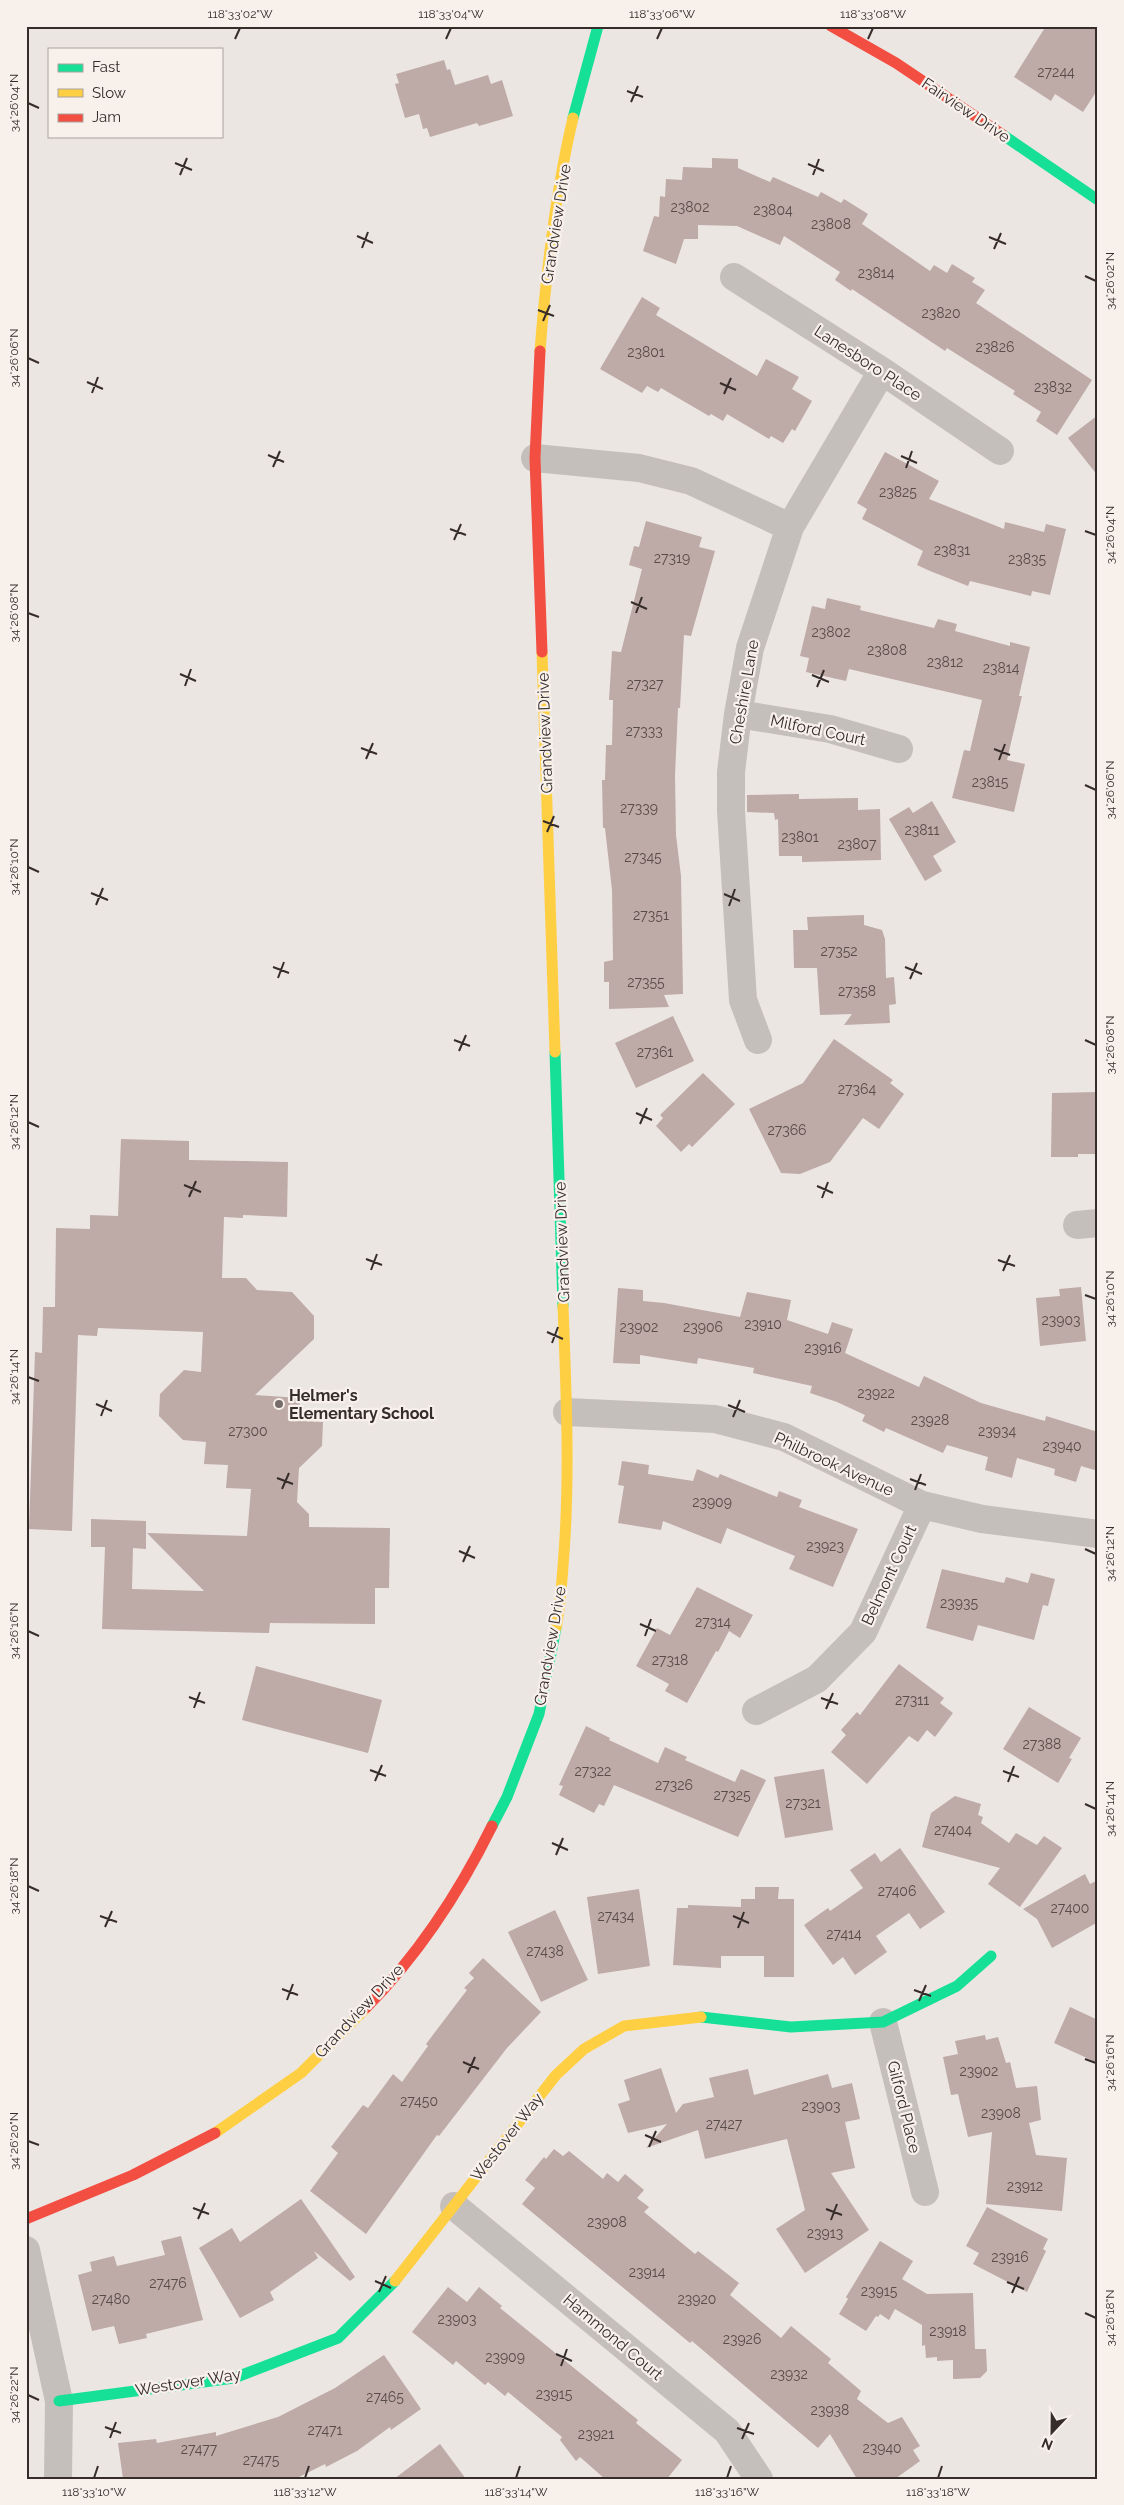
<svg xmlns="http://www.w3.org/2000/svg" width="1124" height="2505" viewBox="0 0 1124 2505" font-family="Raleway,sans-serif">
<rect width="100%" height="100%" fill="#ece6e3"/>
<path fill="#beaaa6" d="M1046 26H1098V89L1083 112 1055 94 1051 101 1014 77Z
M444 60 447 70 450 69 455 85 488 75 491 84 502 80 513 116 479 126 477 123 430 137 427 128 423 129 419 114 405 118 395 84 399 83 396 74Z
M712 158 738 159V168L770 182 773 177 818 197 821 192 841 203 844 199 868 214 862 224 930 271 934 265 947 273 952 264 975 278 972 282 985 290 976 303 1092 380 1057 435 1036 421 1041 412 1013 394 1015 391 947 348 945 351 852 289 851 291 835 280 840 272 784 236 780 245 737 226 698 225V239H684L676 264 643 251 654 216 659 217 660 196 665 197 666 179 682 180 683 167 712 168Z
M642 297 660 308 656 315 757 376 766 359 799 377 792 389 812 401 795 431 792 429 783 443 771 436 769 439 727 414 723 421 711 414 709 416 661 388 658 392 647 386 642 393 600 369Z
M1098 415V476L1068 438Z
M885 452 939 481 929 499 1004 529 1005 522 1044 532 1046 524 1066 529 1050 595 1032 591 1031 596 970 581 968 586 930 571 917 565 923 551 862 519 867 509 857 503Z
M646 521 702 537 699 547 715 551 691 636 684 635 680 708H678L675 776 676 835 681 876 683 994 664 995 669 1007 609 1009V982H604V962L613 960 612 890 605 828H603L602 780H605L606 745H612L613 700H609L612 651 621 652 642 569 629 565 634 546 639 547Z
M827 598 861 606 860 610 934 628 938 619 957 624 955 631 1010 646V642L1030 647 1019 696H1022L1007 760 1025 764 1014 812 952 798 964 750 970 751 982 700 849 669 846 681 806 672 809 658 800 656 812 606 825 609Z
M799 794V799L858 798V810L880 809 881 860 802 862V856H779L778 819 775 820 774 813 747 812V795Z
M932 801 956 842 933 856 942 871 925 881 889 819 909 807 913 813Z
M864 915V925L882 930 885 939 886 978 894 977 896 1004 889 1005 890 1023 844 1025 852 1014 820 1015 817 968H794L793 930H808L807 917Z
M673 1016 694 1061 636 1088 615 1043Z
M834 1039 893 1080 890 1083 904 1094 879 1129 863 1118 830 1162 800 1174 781 1173 749 1109 803 1083Z
M703 1073 735 1104 692 1147 689 1144 681 1152 656 1126 663 1118 660 1115Z
M1098 1092V1154H1078V1157H1051L1052 1093Z
M121 1139 189 1141V1160L288 1162 287 1217 243 1215V1218L224 1217 222 1278H246L257 1290 292 1292 314 1316V1339L255 1395 300 1398 299 1421 323 1422 322 1446 299 1468 297 1502 309 1514V1527L390 1528 389 1588H375V1624L270 1623 269 1633 102 1629 105 1547H91V1519L146 1521V1549L133 1548 132 1589 204 1591 147 1533 247 1536 251 1489 226 1488 228 1465 204 1464 206 1442 183 1440 159 1416 160 1394 184 1370 201 1372 203 1332 98 1328 97 1336 78 1335 72 1531 29 1529 35 1352 42 1353 43 1307H55L56 1228 90 1229V1215L118 1216Z
M1081 1287 1086 1341 1040 1346 1036 1298 1060 1296 1059 1289Z
M618 1288 643 1290V1301L664 1303 740 1317 747 1292 791 1300 787 1320 828 1334 832 1322 853 1329 845 1353 919 1387 924 1376 981 1403 1045 1421 1046 1416 1098 1432V1471L1081 1466 1076 1482 1054 1475 1055 1469 1017 1458 1012 1478 985 1470 988 1457 947 1445 943 1453 886 1428 884 1432 862 1421 865 1415 837 1402 810 1393 812 1386 753 1373 754 1368 698 1358 697 1364 640 1355V1364L613 1363Z
M622 1461 649 1465 648 1474 693 1481 697 1469 718 1478 720 1474 777 1497 779 1491 802 1500 799 1507 858 1529 833 1587 789 1569 795 1556 727 1528 721 1544 663 1521 661 1530 618 1523 624 1486 618 1485Z
M942 1569 1004 1583 1006 1577 1028 1583 1031 1573 1055 1579 1048 1606 1043 1605 1034 1640 978 1625 973 1641 926 1628Z
M697 1587 753 1615 740 1638 729 1631 718 1652 716 1651 687 1703 665 1691 669 1684 636 1666 657 1628 670 1635Z
M899 1664 944 1698 940 1703 953 1713 935 1737 927 1730 918 1742 909 1736 867 1784 831 1752 846 1735 841 1730 857 1712 860 1715Z
M256 1666 382 1700 368 1753 242 1720Z
M1029 1707 1081 1738 1069 1758 1072 1759 1058 1783 1003 1749Z
M586 1726 610 1738 609 1740 658 1763 665 1747 687 1757 685 1760 735 1782 741 1769 766 1780 738 1837 614 1785 604 1806 599 1804 594 1813 559 1795 563 1786 559 1785Z
M824 1769 833 1830 785 1838 774 1777Z
M955 1796 981 1804 978 1815 983 1817 981 1823 1009 1843 1016 1833 1037 1845 1044 1836 1062 1848 1020 1907 988 1884 1000 1868 922 1847 931 1813Z
M900 1848 945 1912 920 1929 909 1913 876 1936 887 1952 855 1975 843 1957 833 1965 804 1925 828 1908 830 1911 863 1888 850 1870 875 1853 881 1862Z
M1085 1874 1090 1884 1098 1880V1922L1052 1948 1037 1919 1023 1909Z
M755 1887H779L778 1899H794V1977H764V1956H721V1968L673 1965 677 1908H688V1905L741 1907V1899H755Z
M639 1889 650 1966 598 1974 587 1897Z
M555 1910 588 1980 541 2002 508 1932Z
M483 1958 541 2012 507 2048 439 2136 437 2135 366 2234 310 2191 338 2153 331 2147 363 2105 368 2108 393 2074 402 2082 428 2046 426 2044 467 1990 464 1988 474 1978 469 1973Z
M1070 2007 1098 2020V2063L1054 2043Z
M985 2035 986 2040 998 2037 1006 2063 1010 2062 1016 2088 1037 2086 1041 2120 1029 2123 1036 2155 1067 2158 1062 2211 986 2204 992 2132 968 2137 958 2094 951 2095 943 2057 958 2054 955 2041Z
M661 2068 676 2113 683 2104 714 2097 709 2078 748 2069 754 2095 828 2074 832 2088 852 2083 860 2119 845 2122 855 2168 831 2173 869 2230 805 2273 776 2229 805 2210 787 2139 705 2159 698 2130 646 2148 667 2124 628 2133 618 2104 630 2100 624 2080Z
M554 2149 563 2156 569 2151 603 2179 607 2173 618 2182 625 2174 644 2190 637 2198 649 2207 644 2212 695 2254 698 2251 739 2283 730 2295 781 2338 791 2326 831 2359 828 2363 861 2391 857 2399 888 2423 902 2417 920 2446 913 2450 920 2461 895 2479H857L830 2434 818 2448 692 2341 690 2343 522 2204 535 2188 525 2180 544 2157 546 2159Z
M301 2199 355 2277 350 2281 314 2251 318 2258 270 2292 274 2300 240 2318 199 2248 232 2228 240 2242Z
M987 2207 1048 2239 1043 2249 1046 2251 1027 2292 973 2264 979 2253 966 2246Z
M181 2236 203 2320 146 2334 147 2338 119 2344 114 2326 92 2331 78 2275 92 2271 90 2262 114 2256 117 2266 165 2255 161 2241Z
M880 2241 913 2261 902 2279 927 2294 973 2293 975 2349H986L987 2371 980 2378 953 2379V2360L937 2361V2357L926 2358 925 2345 922 2346V2325L895 2309 889 2320 880 2314 878 2317 876 2316 866 2331 839 2314 848 2299 846 2297Z
M448 2287 467 2302 479 2287 502 2306 500 2308 638 2420 636 2423 682 2460 667 2479H605L580 2457 576 2461 560 2440 562 2437 508 2392 505 2396 488 2382 485 2385 456 2361 453 2365 412 2332Z
M384 2355 421 2409 391 2430 390 2427 357 2451 326 2467 325 2464 295 2479H123L118 2443 156 2439 157 2443 216 2432V2436L278 2417 335 2388Z
M440 2444 466 2479H394L423 2457Z"/>
<g fill="none" stroke-linecap="round" stroke-linejoin="round">
<path stroke="#c5bfbc" stroke-width="28" d="M734 277 882 371 1000 451
M535 458 639 468 691 481 790 527
M738 714 830 729 899 749
M758 1040 743 1000 731 811V772L738 714 750 648 790 527 882 371
M1077 1225 1098 1223
M567 1412 715 1419 784 1437 922 1505 982 1519 1098 1534
M756 1711 817 1679 863 1632 922 1505
M883 2022 925 2192
M454 2206 727 2431 759 2479
M26 2250 59 2401 58 2479"/>
<path stroke="#16e098" stroke-width="11" d="M573 118 598 26
M1003 135 1098 200
M555 1052 563 1306
M492 1826 507 1797 539 1714 556 1628
M701 2017 791 2027 883 2022 957 1986 991 1956
M59 2401 234 2378 338 2338 395 2281"/>
<path stroke="#ffcf43" stroke-width="11" d="M540 351C546 273 555 194 573 118
M542 652 555 1052
M556 1628C561 1603 562 1578 564 1553 570 1471 566 1388 563 1306
M215 2133 301 2073 366 2008
M395 2281 556 2075 584 2049 624 2026 701 2017"/>
<path stroke="#f24e42" stroke-width="11" d="M831 26 896 63 1003 135
M540 351 535 458 542 652
M366 2008C418 1955 459 1893 492 1826
M26 2219 133 2175 215 2133"/>
</g>
<path fill="none" stroke="#362c2a" stroke-width="2" d="M235 39 240 28M446 39 451 28M657 39 662 28M868 39 873 28M627 91 643 97M631 102 638 86M28 103 39 108M175 163 192 170M808 164 824 171M180 175 187 158M813 175 819 159M357 236 373 243M989 237 1006 244M362 248 368 232M994 249 1001 233M1085 276 1096 281M538 310 554 316M543 321 550 305M28 358 39 363M87 382 103 389M720 383 736 390M92 393 98 377M724 394 731 378M268 455 284 462M901 456 917 463M273 467 280 451M906 468 912 451M450 529 466 535M1085 531 1096 535M454 540 461 524M631 602 647 609M28 613 39 617M636 613 642 597M180 674 196 681M812 675 829 682M185 686 191 669M817 687 824 670M361 748 377 754M994 749 1010 755M366 759 373 743M999 760 1005 744M1085 785 1096 790M543 821 559 827M547 832 554 816M28 867 39 872M91 893 108 900M724 894 740 901M96 905 103 888M729 906 735 889M273 967 289 973M905 967 922 974M278 978 284 962M910 979 917 963M454 1040 470 1046M1085 1040 1096 1045M459 1051 466 1035M636 1113 652 1120M28 1122 39 1127M640 1124 647 1108M184 1185 201 1192M817 1186 833 1193M189 1197 196 1181M822 1198 828 1182M366 1259 382 1265M998 1260 1015 1266M371 1270 377 1254M1003 1271 1010 1255M1085 1295 1096 1299M547 1332 563 1339M552 1343 558 1327M28 1377 39 1381M96 1404 112 1411M728 1405 745 1412M101 1416 107 1400M733 1417 740 1400M277 1478 293 1484M910 1479 926 1485M282 1489 289 1473M915 1490 921 1474M1085 1549 1096 1554M459 1551 475 1558M463 1562 470 1546M640 1624 656 1631M28 1631 39 1636M645 1636 651 1619M189 1697 205 1703M821 1698 838 1704M194 1708 200 1692M826 1709 833 1693M370 1770 386 1776M1003 1771 1019 1777M375 1781 382 1765M1008 1782 1014 1766M1085 1804 1096 1809M552 1843 568 1850M556 1855 563 1838M28 1886 39 1891M100 1916 117 1922M733 1916 749 1923M105 1927 112 1911M738 1928 744 1912M282 1989 298 1995M914 1990 931 1996M287 2000 293 1984M919 2001 926 1985M1085 2059 1096 2063M463 2062 479 2069M468 2073 475 2057M645 2135 661 2142M28 2141 39 2145M649 2147 656 2131M193 2208 209 2214M826 2209 842 2215M198 2219 205 2203M831 2220 837 2204M375 2281 391 2288M1007 2282 1024 2289M379 2292 386 2276M1012 2293 1019 2277M1085 2313 1096 2318M556 2354 572 2361M561 2366 567 2349M28 2395 39 2400M105 2427 121 2433M737 2428 754 2434M110 2438 116 2422M742 2439 749 2423M94 2478 98 2466M305 2478 309 2466M516 2478 520 2466M727 2478 731 2466M938 2478 942 2466"/>
<circle fill="#766d6b" stroke="#f8f0eb" stroke-width="2" cx="279" cy="1404" r="5"/>
<g text-anchor="middle" dominant-baseline="central" stroke-width="4.5" stroke-linejoin="round" paint-order="stroke">
<g font-size="14" fill="#584c49">
<text x="1056" y="72">27244</text>
<text x="690" y="207">23802</text>
<text x="773" y="210">23804</text>
<text x="831" y="224">23808</text>
<text x="876" y="273">23814</text>
<text x="941" y="313">23820</text>
<text x="995" y="347">23826</text>
<text x="646" y="352">23801</text>
<text x="1053" y="387">23832</text>
<text x="898" y="492">23825</text>
<text x="952" y="550">23831</text>
<text x="672" y="558">27319</text>
<text x="1027" y="559">23835</text>
<text x="831" y="632">23802</text>
<text x="887" y="650">23808</text>
<text x="945" y="662">23812</text>
<text x="1001" y="668">23814</text>
<text x="645" y="684">27327</text>
<text x="644" y="731">27333</text>
<text x="990" y="782">23815</text>
<text x="639" y="808">27339</text>
<text x="922" y="830">23811</text>
<text x="800" y="837">23801</text>
<text x="857" y="844">23807</text>
<text x="643" y="857">27345</text>
<text x="651" y="915">27351</text>
<text x="839" y="951">27352</text>
<text x="646" y="982">27355</text>
<text x="857" y="991">27358</text>
<text x="655" y="1052">27361</text>
<text x="857" y="1089">27364</text>
<text x="787" y="1130">27366</text>
<text x="1061" y="1320">23903</text>
<text x="763" y="1324">23910</text>
<text x="639" y="1327">23902</text>
<text x="703" y="1327">23906</text>
<text x="823" y="1348">23916</text>
<text x="876" y="1393">23922</text>
<text x="930" y="1420">23928</text>
<text x="248" y="1431">27300</text>
<text x="997" y="1431">23934</text>
<text x="1062" y="1446">23940</text>
<text x="712" y="1502">23909</text>
<text x="825" y="1546">23923</text>
<text x="959" y="1603">23935</text>
<text x="713" y="1622">27314</text>
<text x="670" y="1660">27318</text>
<text x="912" y="1700">27311</text>
<text x="1042" y="1744">27388</text>
<text x="593" y="1771">27322</text>
<text x="674" y="1785">27326</text>
<text x="732" y="1795">27325</text>
<text x="803" y="1803">27321</text>
<text x="953" y="1830">27404</text>
<text x="897" y="1891">27406</text>
<text x="1070" y="1908">27400</text>
<text x="616" y="1916">27434</text>
<text x="844" y="1934">27414</text>
<text x="545" y="1951">27438</text>
<text x="979" y="2071">23902</text>
<text x="419" y="2101">27450</text>
<text x="821" y="2106">23903</text>
<text x="1001" y="2113">23908</text>
<text x="724" y="2124">27427</text>
<text x="1025" y="2186">23912</text>
<text x="607" y="2222">23908</text>
<text x="825" y="2233">23913</text>
<text x="1010" y="2257">23916</text>
<text x="647" y="2272">23914</text>
<text x="168" y="2283">27476</text>
<text x="879" y="2291">23915</text>
<text x="111" y="2299">27480</text>
<text x="697" y="2299">23920</text>
<text x="457" y="2319">23903</text>
<text x="948" y="2331">23918</text>
<text x="742" y="2339">23926</text>
<text x="505" y="2357">23909</text>
<text x="789" y="2374">23932</text>
<text x="554" y="2394">23915</text>
<text x="385" y="2397">27465</text>
<text x="830" y="2410">23938</text>
<text x="325" y="2430">27471</text>
<text x="596" y="2434">23921</text>
<text x="882" y="2448">23940</text>
<text x="199" y="2449">27477</text>
<text x="261" y="2460">27475</text>
</g>
<g font-size="16" fill="#362c2a" stroke="#f8f0eb">
<text transform="translate(966 110) rotate(34)">Fairview Drive</text>
<text transform="translate(556 224) rotate(-81)">Grandview Drive</text>
<text transform="translate(868 363) rotate(33)">Lanesboro Place</text>
<text transform="translate(744 692) rotate(-80)">Cheshire Lane</text>
<text transform="translate(818 730) rotate(12)">Milford Court</text>
<text transform="translate(545 733) rotate(-92)">Grandview Drive</text>
<text transform="translate(562 1242) rotate(-92)">Grandview Drive</text>
<text transform="translate(834 1464) rotate(25)">Philbrook Avenue</text>
<text transform="translate(889 1575) rotate(-65)">Belmont Court</text>
<text transform="translate(550 1646) rotate(-80)">Grandview Drive</text>
<text transform="translate(359 2011) rotate(-47)">Grandview Drive</text>
<text transform="translate(904 2107) rotate(76)">Gilford Place</text>
<text transform="translate(507 2137) rotate(-52)">Westover Way</text>
<text transform="translate(613 2337) rotate(40)">Hammond Court</text>
<text transform="translate(188 2382) rotate(-9)">Westover Way</text>
</g>
<g font-size="16" font-weight="bold" fill="#362c2a" stroke="#f8f0eb" text-anchor="start">
<text x="289" y="1395">Helmer's<tspan x="289" dy="18">Elementary School</tspan></text>
</g>
</g>
<rect width="1124" height="2505" fill="none" stroke="#f8f0eb" stroke-width="55"/>
<rect x="48" y="48" width="175" height="90" fill="#f8f0eb" stroke="#aaa29e"/>
<rect x="58" y="64" width="25" height="8" fill="#16e098" stroke="#aaa29e"/>
<text x="92" y="72" font-size="15" fill="#362c2a">Fast</text>
<rect x="58" y="89" width="25" height="8" fill="#ffcf43" stroke="#aaa29e"/>
<text x="92" y="98" font-size="15" fill="#362c2a">Slow</text>
<rect x="58" y="114" width="25" height="8" fill="#f24e42" stroke="#aaa29e"/>
<text x="92" y="122" font-size="15" fill="#362c2a">Jam</text>
<g transform="translate(1052 2432) rotate(202)" stroke="#f8f0eb" stroke-width="4" paint-order="stroke">
<path d="M0-4L9 19L0 12L-9 19Z" fill="#362c2a"/>
<text y="-8" font-size="14" font-weight="bold" text-anchor="middle" fill="#362c2a">N</text>
</g>
<rect x="28" y="28" width="1068" height="2450" fill="none" stroke="#362c2a" stroke-width="2"/>
<g font-size="12" text-anchor="middle" fill="#362c2a">
<text x="240" y="18">118°33'02"W</text>
<text x="451" y="18">118°33'04"W</text>
<text x="662" y="18">118°33'06"W</text>
<text x="873" y="18">118°33'08"W</text>
<text transform="translate(14 103) rotate(-90)" y="4">34°26'04"N</text>
<text transform="translate(1110 281) rotate(-90)" y="4">34°26'02"N</text>
<text transform="translate(14 358) rotate(-90)" y="4">34°26'06"N</text>
<text transform="translate(1110 535) rotate(-90)" y="4">34°26'04"N</text>
<text transform="translate(14 613) rotate(-90)" y="4">34°26'08"N</text>
<text transform="translate(1110 790) rotate(-90)" y="4">34°26'06"N</text>
<text transform="translate(14 867) rotate(-90)" y="4">34°26'10"N</text>
<text transform="translate(1110 1045) rotate(-90)" y="4">34°26'08"N</text>
<text transform="translate(14 1122) rotate(-90)" y="4">34°26'12"N</text>
<text transform="translate(1110 1299) rotate(-90)" y="4">34°26'10"N</text>
<text transform="translate(14 1377) rotate(-90)" y="4">34°26'14"N</text>
<text transform="translate(1110 1554) rotate(-90)" y="4">34°26'12"N</text>
<text transform="translate(14 1631) rotate(-90)" y="4">34°26'16"N</text>
<text transform="translate(1110 1809) rotate(-90)" y="4">34°26'14"N</text>
<text transform="translate(14 1886) rotate(-90)" y="4">34°26'18"N</text>
<text transform="translate(1110 2063) rotate(-90)" y="4">34°26'16"N</text>
<text transform="translate(14 2141) rotate(-90)" y="4">34°26'20"N</text>
<text transform="translate(1110 2318) rotate(-90)" y="4">34°26'18"N</text>
<text transform="translate(14 2395) rotate(-90)" y="4">34°26'22"N</text>
<text x="94" y="2496">118°33'10"W</text>
<text x="305" y="2496">118°33'12"W</text>
<text x="516" y="2496">118°33'14"W</text>
<text x="727" y="2496">118°33'16"W</text>
<text x="938" y="2496">118°33'18"W</text>
</g>
</svg>
